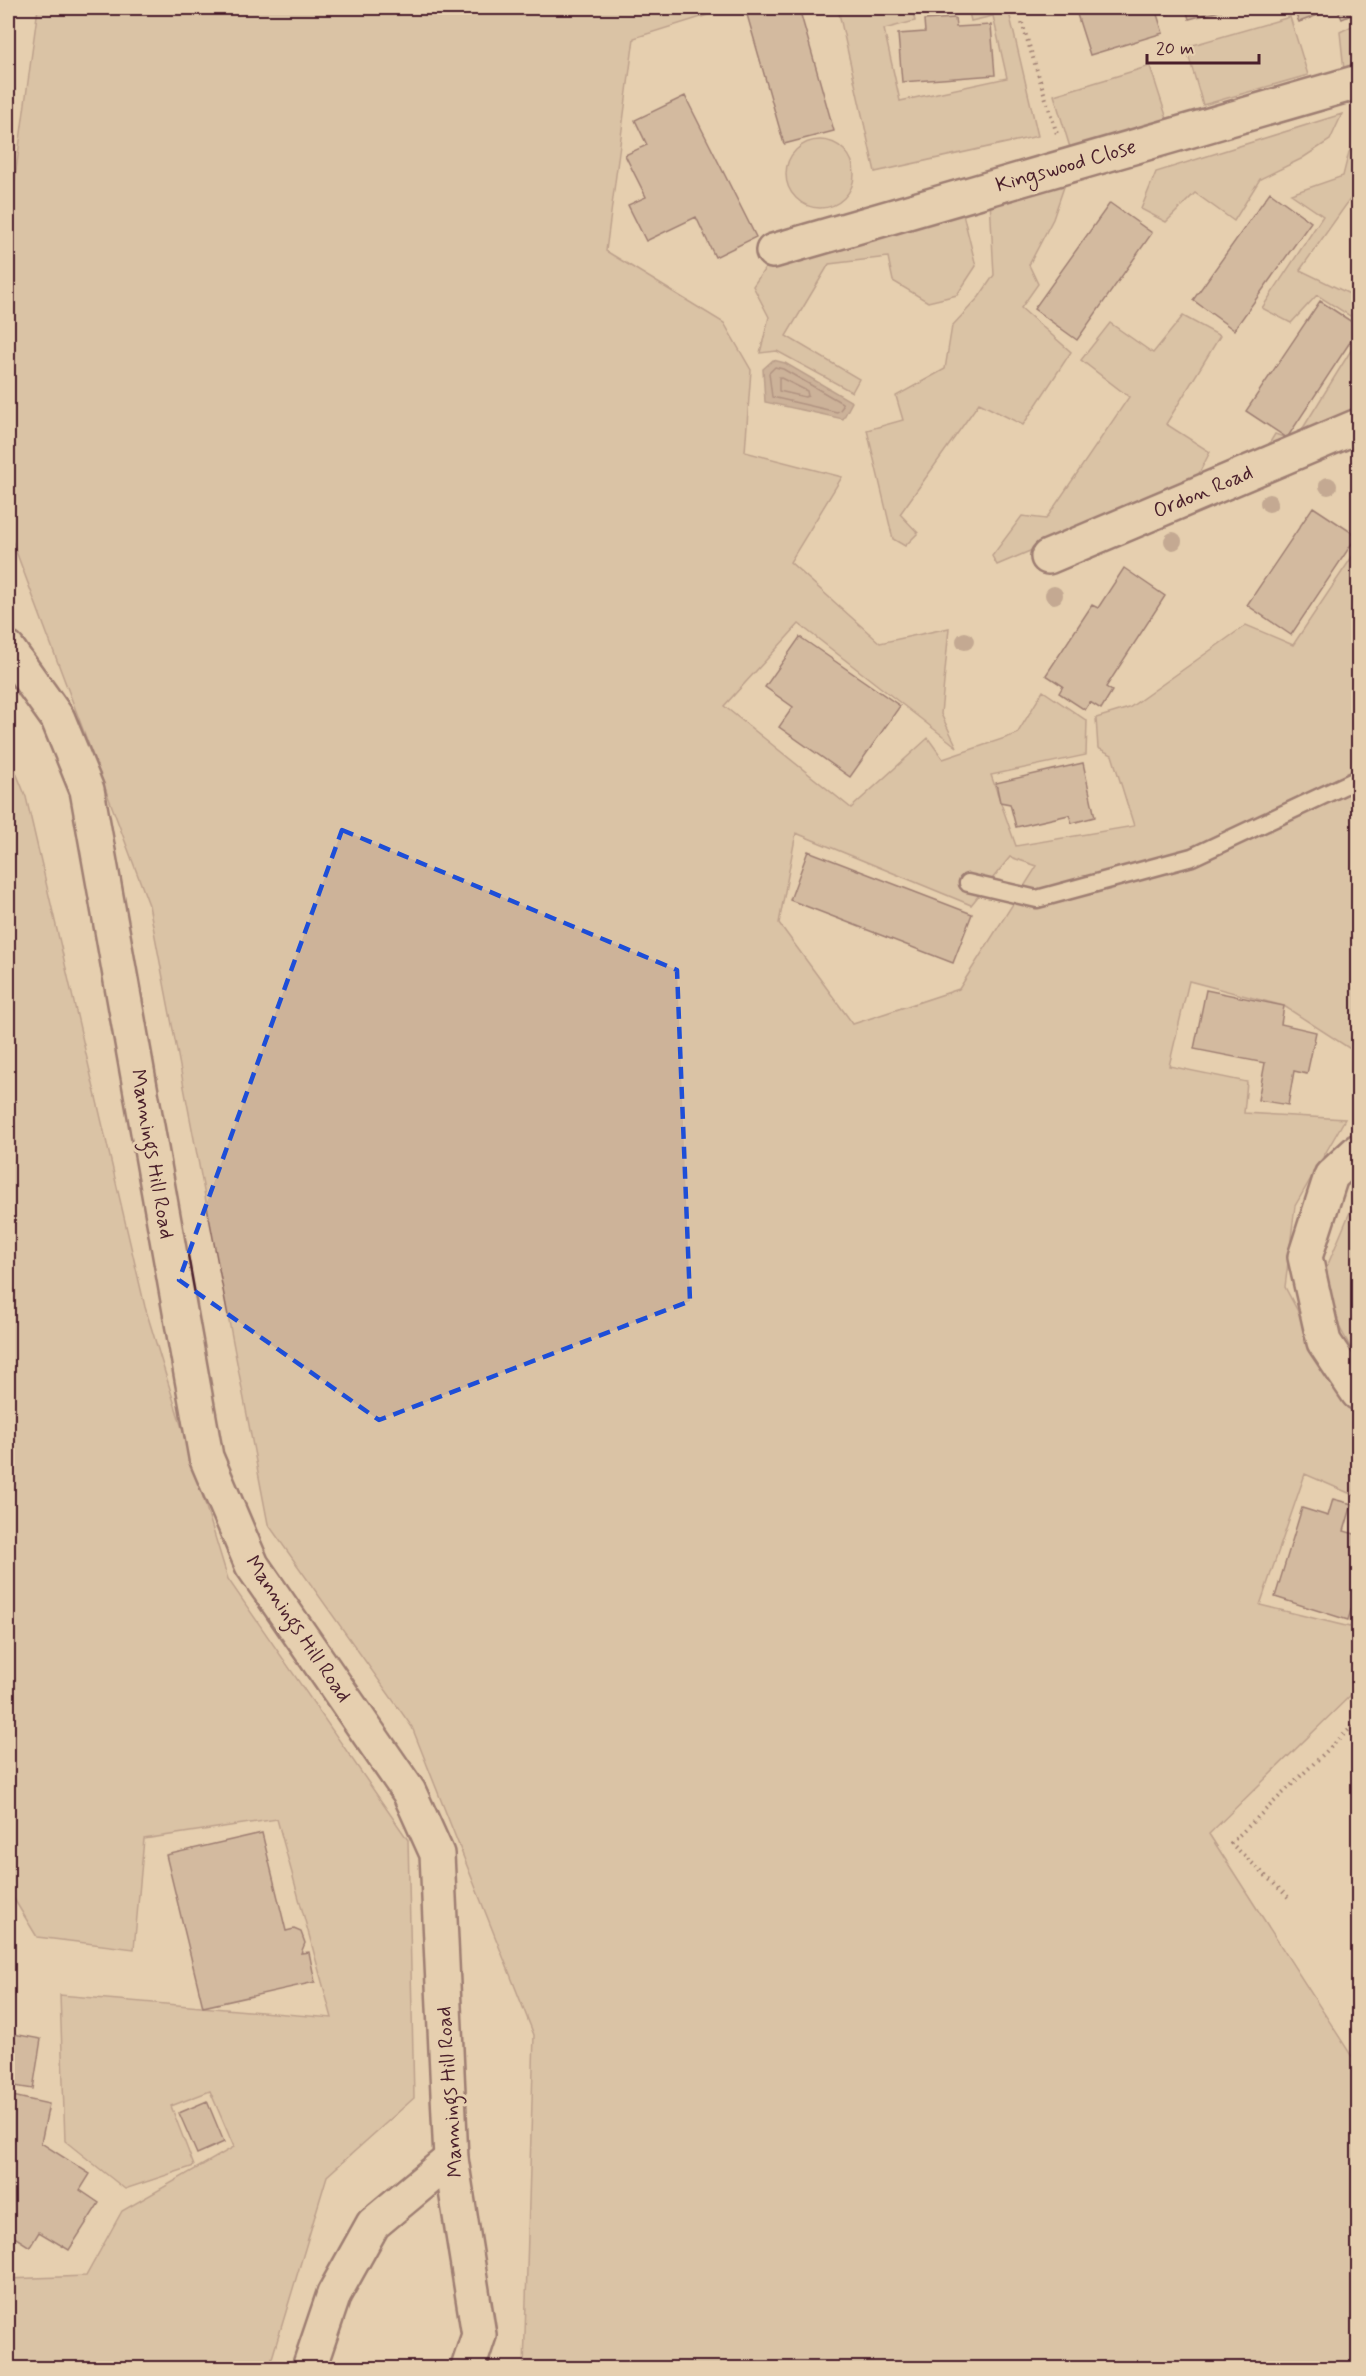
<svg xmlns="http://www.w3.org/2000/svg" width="1366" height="2376" viewBox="0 0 1366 2376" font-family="Mynerve,sans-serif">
<rect width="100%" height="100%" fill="#e6cfaf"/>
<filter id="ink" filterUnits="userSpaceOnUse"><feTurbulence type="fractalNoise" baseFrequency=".0167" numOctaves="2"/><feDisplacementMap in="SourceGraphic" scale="12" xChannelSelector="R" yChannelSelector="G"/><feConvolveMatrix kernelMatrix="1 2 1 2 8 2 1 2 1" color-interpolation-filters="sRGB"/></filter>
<g filter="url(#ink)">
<path fill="#cdb399" stroke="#8c6962" stroke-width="1.5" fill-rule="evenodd" d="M38 8H730L634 38 606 251 724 323 751 370 745 452 842 477 790 562 880 643 949 628 941 714 957 747 799 624 724 706 851 808 928 738 943 759 1017 734 1043 691 1087 721 1086 755 991 775 1016 846 1134 826 1112 755 1098 748 1096 718 1129 708 1246 625 1293 645 1358 548V1045L1352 1050 1284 1006 1189 981 1169 1066 1247 1082 1244 1113 1345 1119 1295 1206 1285 1287 1358 1424V1497L1305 1474 1260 1605 1350 1627 1358 1608V1688L1209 1834 1358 2066V2368H524L534 2035 412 1727 268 1524 149 905 8 530V229ZM796 833 971 905 1010 857 1037 866 959 989 853 1024 779 923Z
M862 8H912L915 21 884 29 900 101 1007 78 993 16 971 21 968 8H1008L1038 136 875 172 839 13Z
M1290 17 1308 75 1203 105 1186 47Z
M1358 23V66L1344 70 1340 32Z
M1150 66 1169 125 1072 154 1054 95Z
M1342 114 1330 140 1301 159 1260 179 1234 221 1195 193 1166 222 1141 209 1156 172Z
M1358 139V188L1300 270 1358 298V321L1317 295 1291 323 1262 308 1323 216 1291 194 1343 176 1349 152Z
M786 174a34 34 0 1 1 68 0a34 34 0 1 1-68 0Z
M1066 181 1053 219 1029 265 1038 284 1021 308 1071 352 1023 425 979 403 900 514 918 533 905 546 893 539 867 430 903 420 896 396 945 369 952 326 979 297 994 275 990 200Z
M962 210 976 266 957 295 928 302 893 281 888 257 829 264 786 336 859 379 852 392 777 351 760 353 769 317 753 286 766 267Z
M1183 316 1220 336 1166 424 1210 452 1195 481 997 565 992 556 1022 516 1046 519 1129 397 1081 360 1110 323 1153 353Z
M1358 339V416L1261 457 1275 434 1295 441Z
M8 753 26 797 145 1307 228 1579 408 1840 414 2098 327 2176 269 2368H8V2279L86 2276 122 2211 234 2147 210 2091 171 2106 194 2166 125 2189 65 2141 60 1995 332 2018 277 1819 144 1839 134 1949 37 1937 8 1889Z
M1358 1193V1361L1318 1288Z"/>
<path fill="#ad8e7e" stroke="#85625d" stroke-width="1.5" d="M773 360 785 363 852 402 843 419 765 402 763 369Z"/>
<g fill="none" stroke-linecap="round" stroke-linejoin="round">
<path stroke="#724b4c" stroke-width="1.5" d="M775 367 783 369 842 403 843 406 840 410 837 412 772 397 769 373Z
M779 377 807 391 808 396 805 397 779 391Z"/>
</g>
<path fill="#bda18d" stroke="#4a1f2b" stroke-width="1.5" d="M759 8H799L834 131 784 144 746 11Z
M1075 8H1155L1163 33 1090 55Z
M1164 8H1231L1189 19 1186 9 1166 14Z
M1293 8H1337L1299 22Z
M1337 8H1358V12L1342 19Z
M955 18 956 27 991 25 995 75 902 82 898 34 925 32 924 20Z
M685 96 756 237 715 257 696 217 646 241 628 205 646 197 625 155 647 145 635 120Z
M1270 192 1311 222 1234 330 1193 300Z
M1110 203 1152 233 1077 340 1034 309Z
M1320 301 1358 326V330L1287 438 1246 411Z
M1313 507 1357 536 1291 635 1247 605Z
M1124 568 1165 596 1106 687 1112 691 1101 709 1090 702 1085 710 1059 693 1063 686 1046 675 1092 605 1098 608Z
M800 637 900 706 850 777 779 727 793 707 765 687Z
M1083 763 1095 817 1072 823 1069 815 1016 827 1010 804 1000 802 996 783Z
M808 851 972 914 953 963 790 900Z
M1206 990 1284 1006 1281 1024 1316 1032 1307 1074 1294 1071 1288 1105 1258 1100 1265 1063 1194 1049Z
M1333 1499 1352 1504 1344 1531 1358 1535V1587L1348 1620 1275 1597 1302 1508 1328 1516Z
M262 1833 286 1931 294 1929 301 1932 305 1943 301 1953 309 1952 315 1982 203 2007 166 1855Z
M8 2033 41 2039 33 2089 8 2085Z
M8 2095 49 2104 41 2143 90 2174 80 2190 99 2203 69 2250 39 2232 30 2247 8 2233Z
M207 2101 224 2142 197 2154 179 2113Z"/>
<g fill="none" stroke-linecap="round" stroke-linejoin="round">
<defs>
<path id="service" d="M968 883 1037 899 1192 857 1358 779"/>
<path id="minor" d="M773 251 1358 82
M1048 557 1358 426
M1358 1151 1331 1176 1305 1257 1324 1342 1358 1393
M309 2368 334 2294 373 2224 451 2159"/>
<path id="secondary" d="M8 649 58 719 87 790 206 1457 252 1565 409 1792 437 1854 451 2159 479 2335 468 2368"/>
</defs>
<use href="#service" stroke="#4a1f2b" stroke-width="21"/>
<use href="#minor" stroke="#4a1f2b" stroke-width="38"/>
<use href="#secondary" stroke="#4a1f2b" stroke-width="38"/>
<path stroke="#4a1f2b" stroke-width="4" stroke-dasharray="1.5 4.5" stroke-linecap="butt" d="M1022 23 1057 134
M1288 1897 1231 1843 1358 1721"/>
<use href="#service" stroke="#e6cfaf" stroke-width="16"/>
<use href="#minor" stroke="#e6cfaf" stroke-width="33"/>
<use href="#secondary" stroke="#e6cfaf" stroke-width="33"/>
</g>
<g fill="#9b7a70">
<circle cx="1328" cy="486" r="9"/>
<circle cx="1269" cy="503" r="9"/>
<circle cx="1173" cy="541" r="9"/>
<circle cx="1054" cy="595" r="9"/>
<circle cx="965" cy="641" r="9"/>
</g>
</g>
<path d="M0 0H1366V2376H0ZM342 830 677 970 690 1301 379 1420 179 1280Z" fill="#e6cfaf" fill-opacity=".55" fill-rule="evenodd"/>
<path fill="none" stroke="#1d4ed8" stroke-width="4.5" stroke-dasharray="12 8" stroke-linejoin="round" d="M342 830 677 970 690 1301 379 1420 179 1280Z"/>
<g text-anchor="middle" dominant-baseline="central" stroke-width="6" stroke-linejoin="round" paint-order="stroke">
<g font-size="21" fill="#4a1f2b" stroke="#e6cfaf">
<text transform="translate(1066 166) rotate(-16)">Kingswood Close</text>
<text transform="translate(1203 492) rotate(-23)">Ordon Road</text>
<text transform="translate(152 1154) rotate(80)">Mannings Hill Road</text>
<text transform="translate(298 1629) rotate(56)">Mannings Hill Road</text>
<text transform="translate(450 2092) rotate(-94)">Mannings Hill Road</text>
</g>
</g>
<rect width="1366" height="2376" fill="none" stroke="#e6cfaf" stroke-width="30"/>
<rect x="15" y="15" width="1336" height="2346" fill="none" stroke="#4a1f2b" stroke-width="2" filter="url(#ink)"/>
<path d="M1147 54v9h112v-9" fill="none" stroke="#4a1f2b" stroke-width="3"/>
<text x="1156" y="54" font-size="18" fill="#4a1f2b" stroke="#e6cfaf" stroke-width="4.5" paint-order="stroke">20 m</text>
</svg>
